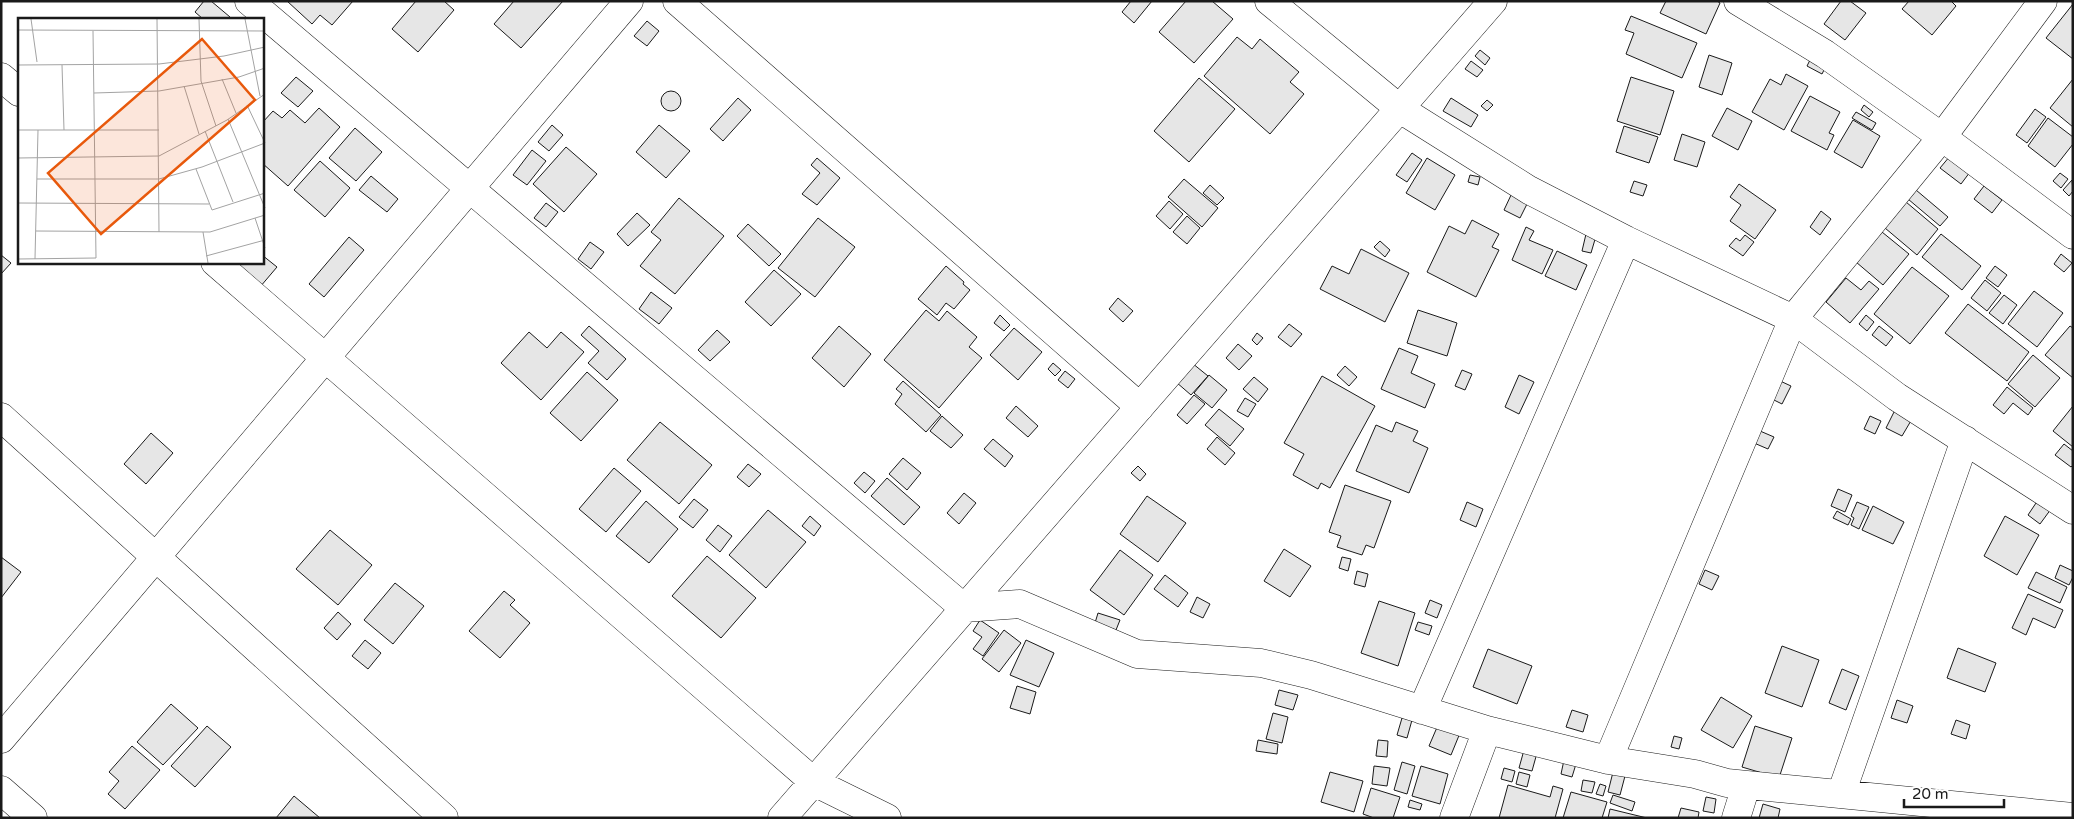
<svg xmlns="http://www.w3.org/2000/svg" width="2074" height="819" viewBox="0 0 2074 819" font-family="'Varela Round',sans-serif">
<rect width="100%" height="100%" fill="#fff"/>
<path fill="#e6e6e6" stroke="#1a1a1a" d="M204 1H211L230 17 228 19H203L195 12Z
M287 1H353L332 25 320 15 312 24Z
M416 1H444L454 10 418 52 392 29Z
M514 1H563L521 48 494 24Z
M1131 1H1152L1134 23 1122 12Z
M1186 1H1212L1233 19 1194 63 1159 32Z
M1666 1H1717L1720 3 1706 34 1660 13Z
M1841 1H1850L1866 13 1845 40 1824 24Z
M1909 1H1951L1956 6 1932 35 1902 9Z
M2073 4V59L2046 38Z
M1631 16 1697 43 1682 78 1626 54 1634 33 1625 30Z
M647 21 659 31 647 46 634 36Z
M1237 37 1252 49 1260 39 1299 72 1290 82 1304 94 1270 134 1204 76Z
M1480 50 1490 58 1485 65 1475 56Z
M1709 55 1732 63 1722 95 1699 87Z
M1812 56 1827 64 1822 74 1807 66Z
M1471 61 1483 70 1477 77 1465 69Z
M1786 74 1808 86 1784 130 1752 112 1770 79 1781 85Z
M296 77 313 91 298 107 281 93Z
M1631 77 1674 91 1660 135 1617 121Z
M1199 78 1235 109 1189 162 1154 131Z
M2073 79V127L2050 108Z
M661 101a10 10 0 1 1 20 0a10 10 0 1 1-20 0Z
M1810 96 1840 112 1829 133 1834 135 1827 150 1791 131Z
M738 98 751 110 723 141 710 129Z
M1451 98 1478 115 1471 127 1443 111Z
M1487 100 1493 105 1487 111 1481 106Z
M1864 105 1873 112 1869 117 1861 110Z
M319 108 340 127 288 186 262 163V123L273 111 282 118 290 110 305 123Z
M1727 108 1752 121 1738 150 1712 136Z
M2035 109 2046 117 2027 143 2016 135Z
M1856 112 1876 123 1872 130 1852 118Z
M2048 118 2073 137V144L2055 167 2028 146Z
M1853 120 1880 136 1862 168 1834 152Z
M552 125 563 135 549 151 538 142Z
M659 125 690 151 666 178 636 152Z
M1624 126 1658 137 1649 163 1616 152Z
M355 128 382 152 356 181 329 158Z
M1682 134 1705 142 1697 167 1674 160Z
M566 147 597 174 564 212 533 184Z
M532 150 546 161 527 185 513 175Z
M1412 153 1422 160 1407 182 1396 175Z
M1950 156 1970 172 1961 184 1940 168Z
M817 158 840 178 817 205 802 194 820 173 811 165Z
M1427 158 1455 175 1435 210 1406 193Z
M320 161 350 188 325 217 294 190Z
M2060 173 2068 179 2061 188 2053 181Z
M1470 175 1480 177 1478 185 1468 182Z
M371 176 398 199 387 212 359 190Z
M1184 179 1218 208 1202 227 1168 197Z
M2072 180 2073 191 2069 196 2063 190Z
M1634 181 1647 185 1643 196 1630 192Z
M1739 184 1776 210 1755 239 1730 221 1741 205 1730 197Z
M1210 185 1224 198 1217 205 1203 193Z
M1984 186 2002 200 1992 213 1974 199Z
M1916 190 1948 217 1940 226 1908 199Z
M1512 193 1528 202 1520 218 1504 210Z
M679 198 724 236 675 294 640 266 661 240 651 232Z
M1169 201 1183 214 1170 229 1156 216Z
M1906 202 1938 229 1917 255 1885 228Z
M546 203 558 212 546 227 534 218Z
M1821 211 1831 219 1820 235 1810 227Z
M637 213 650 225 628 246 617 234Z
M1187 216 1200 228 1187 244 1173 232Z
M818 218 855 247 815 297 778 268Z
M1472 220 1499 234 1492 247 1499 250 1476 297 1427 272 1449 226 1465 234Z
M748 224 781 254 769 266 737 236Z
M1526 227 1534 231 1529 240 1553 250 1542 274 1512 260Z
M1882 232 1909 254 1883 285 1856 262Z
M1586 234 1596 236 1591 253 1582 251Z
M1941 234 1981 266 1962 290 1922 257Z
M1745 235 1754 242 1743 256 1729 246 1736 238 1740 241Z
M349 237 364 250 324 297 309 284Z
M1380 241 1390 250 1385 257 1374 247Z
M590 242 604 252 591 269 578 259Z
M1361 249 1409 273 1385 322 1320 289 1332 266 1349 274Z
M1557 251 1587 265 1576 290 1545 276Z
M2061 254 2072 263 2064 272 2054 264Z
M1 255 11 263 1 274Z
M262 255 277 267 260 287 233 262H262Z
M946 266 964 282 963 284 970 290 954 309 946 303 937 315 918 299Z
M1995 266 2007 275 1998 287 1986 278Z
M1912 267 1949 296 1910 344 1874 314Z
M774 270 801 294 771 326 745 302Z
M1846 278 1861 290 1869 281 1879 289 1850 323 1826 302Z
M1985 280 2001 293 1987 311 1971 298Z
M2034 291 2063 313 2037 347 2008 324Z
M651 292 672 308 659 324 639 309Z
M2004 295 2017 305 2003 324 1989 313Z
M1118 298 1133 311 1123 322 1109 309Z
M1968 304 2029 352 2007 381 1945 333Z
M926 310 939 321 947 311 977 337 969 347 982 358 939 408 884 360Z
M1418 310 1457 323 1447 356 1407 343Z
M1000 315 1010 325 1004 331 994 323Z
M1866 315 1874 322 1867 331 1859 324Z
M1289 324 1302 334 1291 347 1278 337Z
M589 326 626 359 607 380 588 363 599 351 581 335Z
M839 326 871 354 844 387 812 358Z
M1879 326 1893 337 1886 346 1872 335Z
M2070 326 2073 328V378L2045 355Z
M1014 328 1042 352 1018 380 990 355Z
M717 330 730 342 710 361 698 350Z
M529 332 547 348 561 332 584 352 541 400 501 363Z
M1257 333 1263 338 1257 345 1252 340Z
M1238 344 1252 356 1239 370 1226 358Z
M1399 348 1418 356 1411 373 1435 384 1425 408 1381 389Z
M2033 355 2060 378 2035 407 2008 384Z
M1053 363 1061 370 1055 376 1048 369Z
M1192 363 1208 376 1191 395 1176 382Z
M1345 366 1357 377 1349 386 1337 375Z
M1462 370 1472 374 1465 390 1455 386Z
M1065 371 1075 379 1068 388 1058 380Z
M587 372 618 400 581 441 550 413Z
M1209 375 1227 390 1212 408 1194 393Z
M1519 375 1534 382 1519 414 1505 407Z
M1322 376 1375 406 1330 488 1321 483 1318 489 1293 475 1304 454 1284 443Z
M1254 377 1268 389 1258 402 1243 389Z
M1778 380 1791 386 1782 404 1770 398Z
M903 381 941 415 926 432 895 404 902 394 896 389Z
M2007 387 2033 408 2028 415 2013 403 2004 414 1993 405Z
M1194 395 1205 404 1187 424 1177 415Z
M1245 398 1256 404 1248 417 1237 411Z
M1016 406 1038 426 1028 437 1006 418Z
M2073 406V447L2053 431Z
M1219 409 1244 429 1230 446 1205 425Z
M1895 410 1912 419 1902 436 1886 428Z
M942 416 963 435 951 448 930 431Z
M1870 416 1881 421 1875 434 1864 429Z
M660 422 712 465 679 504 627 460Z
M1396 422 1418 431 1413 441 1428 448 1409 493 1356 471 1376 425 1392 432Z
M1760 431 1774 437 1768 449 1754 443Z
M151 433 173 453 146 484 124 464Z
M1217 437 1235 453 1225 465 1207 449Z
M993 439 1013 456 1005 467 984 449Z
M2064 444 2073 451V465L2071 467 2055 455Z
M903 458 921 473 907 490 889 474Z
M748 464 761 474 749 487 737 477Z
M1138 466 1146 474 1140 481 1131 473Z
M614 468 641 491 606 532 579 509Z
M864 472 875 481 865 493 854 483Z
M887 478 920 507 904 525 871 496Z
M1345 485 1391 501 1374 548 1366 545 1362 555 1337 547 1341 536 1329 532Z
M1838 489 1852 495 1845 512 1831 506Z
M964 493 976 503 959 524 947 513Z
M1147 496 1186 523 1158 562 1120 534Z
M694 499 708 510 693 528 679 517Z
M2038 500 2051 509 2040 524 2028 515Z
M646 501 678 529 649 563 616 536Z
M1467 502 1483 509 1476 527 1460 520Z
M1857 502 1869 507 1859 529 1851 525 1854 518 1851 516Z
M1873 506 1904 522 1893 544 1862 530Z
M768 510 806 542 766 588 729 555Z
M1837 511 1851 519 1848 525 1833 518Z
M810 516 821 526 814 536 802 526Z
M2005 516 2039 535 2017 575 1984 556Z
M718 525 732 536 720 552 706 540Z
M330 530 372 565 338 605 296 569Z
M1284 549 1311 566 1290 597 1264 581Z
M1120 550 1153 575 1124 615 1090 590Z
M707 556 756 598 721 638 672 596Z
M1 557 21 572 1 598Z
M1342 557 1351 559 1348 571 1339 568Z
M2060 565 2073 571V577L2069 585 2055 578Z
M1705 570 1719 576 1712 590 1699 584Z
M1357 571 1368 574 1365 587 1354 584Z
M2036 572 2067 587 2060 603 2028 588Z
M1165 575 1188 593 1178 607 1154 589Z
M395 583 424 606 393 644 364 620Z
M504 591 515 600 510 605 530 623 500 658 469 631Z
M2028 594 2063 610 2055 628 2033 618 2026 635 2012 628Z
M1197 597 1210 604 1203 618 1190 612Z
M1430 600 1442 605 1437 618 1425 613Z
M1379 601 1415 613 1398 666 1361 653Z
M338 612 351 624 337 640 324 628Z
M1098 613 1120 620 1116 630 1095 623Z
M980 620 999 633 983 656 973 649 982 637 973 631Z
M1418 622 1432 626 1429 635 1415 630Z
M1004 630 1021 643 999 672 982 659Z
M365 640 381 653 368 669 352 656Z
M1026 640 1054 653 1039 687 1010 675Z
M1782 646 1819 660 1802 707 1765 693Z
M1958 648 1996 663 1985 692 1947 678Z
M1488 649 1532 666 1517 704 1473 687Z
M1842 669 1859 676 1846 710 1829 703Z
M1017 686 1036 692 1030 714 1010 708Z
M1279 690 1298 695 1293 710 1275 705Z
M1721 697 1752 716 1733 748 1701 730Z
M1897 700 1913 706 1907 723 1891 718Z
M171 704 198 728 163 765 137 742Z
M1572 710 1588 715 1583 732 1566 727Z
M1273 713 1288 717 1282 743 1266 739Z
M1402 718 1412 720 1407 738 1397 735Z
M1956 720 1970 725 1966 739 1951 734Z
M1438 725 1460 733 1451 755 1429 746Z
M207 726 231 747 195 787 171 766Z
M1755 726 1792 738 1779 778 1742 767Z
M1674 736 1682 738 1679 749 1671 747Z
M1258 740 1278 744 1277 754 1256 751Z
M1378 740 1388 741 1387 757 1376 756Z
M132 746 160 770 125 809 108 794 119 781 109 772Z
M1524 750 1537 753 1532 771 1519 768Z
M1564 760 1576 764 1572 777 1561 774Z
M1402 762 1415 766 1407 794 1394 790Z
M1374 766 1390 768 1387 786 1372 784Z
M1421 766 1448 774 1440 804 1412 796Z
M1504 768 1515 771 1512 782 1501 779Z
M1330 772 1363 781 1354 812 1321 802Z
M1519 772 1530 775 1527 787 1516 784Z
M1613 772 1625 776 1620 795 1608 792Z
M1583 780 1595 782 1592 793 1581 791Z
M1600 784 1606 786 1603 796 1596 794Z
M1508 785 1550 797 1553 786 1563 789 1555 818H1499Z
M1371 788 1400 797 1393 818H1374L1363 814Z
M1571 792 1607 802 1602 818H1563Z
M1613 795 1635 802 1632 811 1610 803Z
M294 796 320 818H276Z
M1706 797 1716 799 1714 813 1703 811Z
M1410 800 1422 804 1420 810 1408 807Z
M1763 804 1780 809 1778 818H1759Z
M1681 808 1699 812 1698 818H1678Z
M1610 809 1647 818H1608Z"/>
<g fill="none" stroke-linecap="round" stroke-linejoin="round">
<defs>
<path id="street" d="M249 1 964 608 1020 604 1137 654 1261 663 1311 675 1487 730 1608 760 1695 774 1727 783 2073 817
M677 1 1140 407
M1269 1 1400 109 1529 190 1626 240 1793 319 1897 397 2073 510
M1738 1 1825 54 1942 137 2073 235
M1 77 19 92
M215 262 814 782 887 818
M1 417 444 818
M1422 710 1626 240
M1 739 629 1
M1608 760 1793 319 1942 137 2043 1
M1 790 33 818
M1841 794 1965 440
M782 818 1493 1
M1454 818 1487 730
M1736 818 1746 786"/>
</defs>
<use href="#street" stroke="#1a1a1a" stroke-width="29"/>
<use href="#street" stroke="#fff" stroke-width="28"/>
</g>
<g transform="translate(18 18)">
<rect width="246" height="246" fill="#fff"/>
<path fill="none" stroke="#a3a3a3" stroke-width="1" d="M13 1 19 44M139 1 141 214M181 1 183 63 198 108M227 1 242 78M0 12 247 13M0 47 141 46 206 38 247 29M44 47 46 112M204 61 218 95M166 68 181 116M76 75 141 73 221 59 247 50M229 87 247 125M210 101 247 190M0 112H141M187 113 215 184M0 140 141 138 209 102 247 76M178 151 194 192 247 175M19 161H141L184 149 247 125M0 185 191 186M237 200 247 230M18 213 192 214 247 197M185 214 190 245M188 238 247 222M0 241 78 240 75 13M17 241 20 112"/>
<path fill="#e8590c" fill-opacity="0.15" stroke="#e8590c" stroke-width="2.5" d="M184 21 237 82 83 216 30 155Z"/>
<rect width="246" height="246" fill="none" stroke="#1a1a1a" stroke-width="2.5"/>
</g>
<rect width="2074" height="819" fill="none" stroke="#1a1a1a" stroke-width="5"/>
<path d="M1904 799v8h100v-8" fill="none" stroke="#1a1a1a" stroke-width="2.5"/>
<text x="1912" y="799" font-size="15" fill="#1a1a1a" stroke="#ffffff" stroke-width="4" paint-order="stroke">20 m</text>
</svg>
